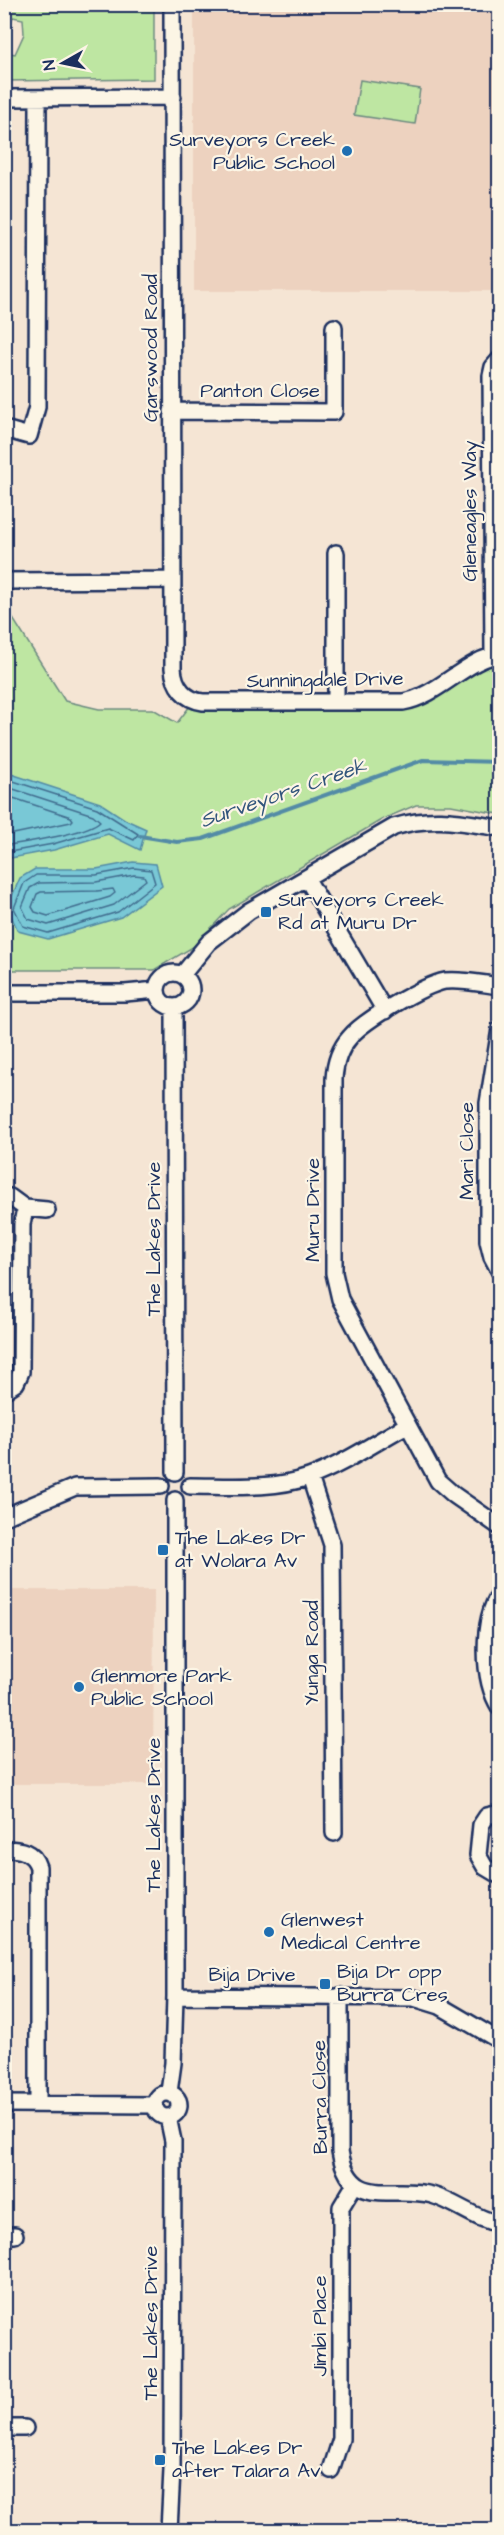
<svg xmlns="http://www.w3.org/2000/svg" width="504" height="2535" viewBox="0 0 504 2535" font-family="'Architects Daughter',sans-serif">
<rect width="100%" height="100%" fill="#f5e5d4"/>
<filter id="ink" filterUnits="userSpaceOnUse"><feTurbulence type="fractalNoise" baseFrequency=".0167" numOctaves="2"/><feDisplacementMap in="SourceGraphic" scale="12" xChannelSelector="R" yChannelSelector="G"/><feConvolveMatrix kernelMatrix="1 2 1 2 8 2 1 2 1" color-interpolation-filters="sRGB"/></filter>
<g filter="url(#ink)">
<path fill="#edd2bf" d="M482 4 499 12V291H194V5Z
M5 1590H154L153 1784H5Z"/>
<path fill="#bee6a2" stroke="#6c8a80" stroke-width="1.5" d="M5 4 154 5V79L5 81V52L15 54 24 34 23 19 13 17 9 25 5 27Z
M360 80 420 89 415 124 354 115Z
M4 611 12 617 65 701 99 709H153L177 723 190 706 405 708 494 661H499V814L451 805H416L383 819 229 909 193 947 154 970H5Z"/>
<path fill="#79c8d6" stroke="#538ba6" stroke-width="1.5" d="M5 772 100 803 126 820 146 829 140 850 108 834 54 850 5 859Z
M133 862 156 864 162 886 121 917 48 939 18 931 7 907 20 878 35 869H96Z"/>
<g fill="none" stroke-linecap="round" stroke-linejoin="round">
<path stroke="#416c8e" stroke-width="1.5" d="M4 778 97 808 138 834 134 840 108 828 53 844 4 853
M4 786 93 815 100 821C87 834 25 842 4 846
M4 795 71 817 73 820 71 822 4 836
M134 868 151 870 155 883 118 912 48 933 23 926 14 908 24 883 36 875H96Z
M134 875 144 876 146 880 114 905 48 925 28 919 22 907 30 888 39 883 96 882Z
M113 889 115 893 110 897 48 916 35 912 32 907 37 894 41 892 97 891Z"/>
<path stroke="#538ba6" stroke-width="4" d="M140 836 177 842 203 839 423 760 500 762"/>
<defs>
<path id="minor" d="M172 4 173 668C174 686 185 700 203 702H403C439 696 468 657 500 655
M4 98 173 97
M172 411 334 412V327
M4 429 29 436 37 407 38 98
M336 553V702
M4 581 172 580
M493 656 491 376 493 367 500 359
M307 879 385 1011
M157 990a17 17 0 1 1 34 0a17 17 0 1 1-34 0Z
M182 975 209 942 249 911 394 827C432 815 461 822 500 828
M500 986C482 984 463 979 445 981 424 985 364 1020 350 1037 340 1048 335 1063 334 1079V1273L340 1299 438 1481 454 1495 500 1527
M4 993H125L157 990
M174 1007 175 1472
M500 1029 488 1103V1241L492 1257 500 1272
M10 1197 25 1208 47 1210
M4 1391 16 1383 21 1372 22 1224 25 1208
M310 1477 332 1545 334 1833
M190 1486C229 1486 272 1490 309 1477 342 1465 376 1442 407 1425
M4 1517 75 1487 161 1486
M500 1593C481 1621 482 1680 500 1708
M500 1813 487 1816 481 1825 478 1855 485 1867 500 1876
M4 1849C20 1849 33 1851 38 1867V2104
M175 1996 414 1998 440 2006 500 2041
M340 1996V2151C350 2211 393 2184 432 2195 456 2202 474 2219 500 2224
M169 2092 173 2063 175 1996V1500
M155 2105a12 12 0 1 1 24 0a12 12 0 1 1-24 0Z
M4 2104 154 2105
M168 2117 173 2141 172 2470 169 2530
M4 2235H15
M4 2428H25
M331 2470 341 2439V2207L355 2184"/>
</defs>
<use href="#minor" stroke="#1b2f5e" stroke-width="20"/>
<use href="#minor" stroke="#fcf5e5" stroke-width="15"/>
</g>
</g>
<g fill="#1f6fb2" stroke="#fcf5e5" stroke-width="2">
<circle cx="347" cy="151" r="6"/>
<rect x="260" y="906" width="12" height="12" rx="3"/>
<rect x="157" y="1544" width="12" height="12" rx="3"/>
<circle cx="79" cy="1687" r="6"/>
<circle cx="269" cy="1932" r="6"/>
<rect x="319" y="1978" width="12" height="12" rx="3"/>
<rect x="154" y="2454" width="12" height="12" rx="3"/>
</g>
<g text-anchor="middle" dominant-baseline="central" stroke-width="4.5" stroke-linejoin="round" paint-order="stroke">
<g font-size="20" fill="#1b2f5e" stroke="#fcf5e5" text-anchor="start">
<text x="335" y="140" text-anchor="end">Surveyors Creek<tspan x="335" dy="23">Public School</tspan></text>
<text x="278" y="900">Surveyors Creek<tspan x="278" dy="23">Rd at Muru Dr</tspan></text>
<text x="175" y="1538">The Lakes Dr<tspan x="175" dy="23">at Wolara Av</tspan></text>
<text x="91" y="1676">Glenmore Park<tspan x="91" dy="23">Public School</tspan></text>
<text x="281" y="1920">Glenwest<tspan x="281" dy="23">Medical Centre</tspan></text>
<text x="337" y="1972">Bija Dr opp<tspan x="337" dy="23">Burra Cres</tspan></text>
<text x="172" y="2448">The Lakes Dr<tspan x="172" dy="23">after Talara Av</tspan></text>
</g>
<g font-size="20" fill="#1b2f5e" stroke="#fcf5e5">
<text transform="translate(151 348) rotate(-90)">Garswood Road</text>
<text x="260" y="391">Panton Close</text>
<text transform="translate(470 511) rotate(-90)">Gleneagles Way</text>
<text transform="translate(325 680) rotate(-1)">Sunningdale Drive</text>
<text transform="translate(467 1151) rotate(-90)">Mari Close</text>
<text transform="translate(313 1210) rotate(-90)">Muru Drive</text>
<text transform="translate(154 1239) rotate(-90)">The Lakes Drive</text>
<text transform="translate(312 1653) rotate(-90)">Yunga Road</text>
<text transform="translate(154 1815) rotate(-90)">The Lakes Drive</text>
<text x="252" y="1975">Bija Drive</text>
<text transform="translate(320 2097) rotate(-91)">Burra Close</text>
<text transform="translate(151 2323) rotate(-90)">The Lakes Drive</text>
<text transform="translate(320 2326) rotate(-90)">Jimbi Place</text>
</g>
<g font-size="21" font-style="italic" fill="#32557c" stroke="#fcf5e5">
<text transform="translate(283 793) rotate(-19)">Surveyors Creek</text>
</g>
</g>
<rect width="504" height="2535" fill="none" stroke="#fcf5e5" stroke-width="24"/>
<rect x="12" y="12" width="480" height="2511" fill="none" stroke="#1b2f5e" stroke-width="2" filter="url(#ink)"/>
<g transform="translate(63 63) rotate(261)" stroke="#fcf5e5" stroke-width="4.5" paint-order="stroke">
<path d="M0-4.5L10 22L0 15L-10 22Z" fill="#1b2f5e"/>
<text y="-9" font-size="16" font-weight="bold" text-anchor="middle" fill="#1b2f5e">N</text>
</g>
</svg>
